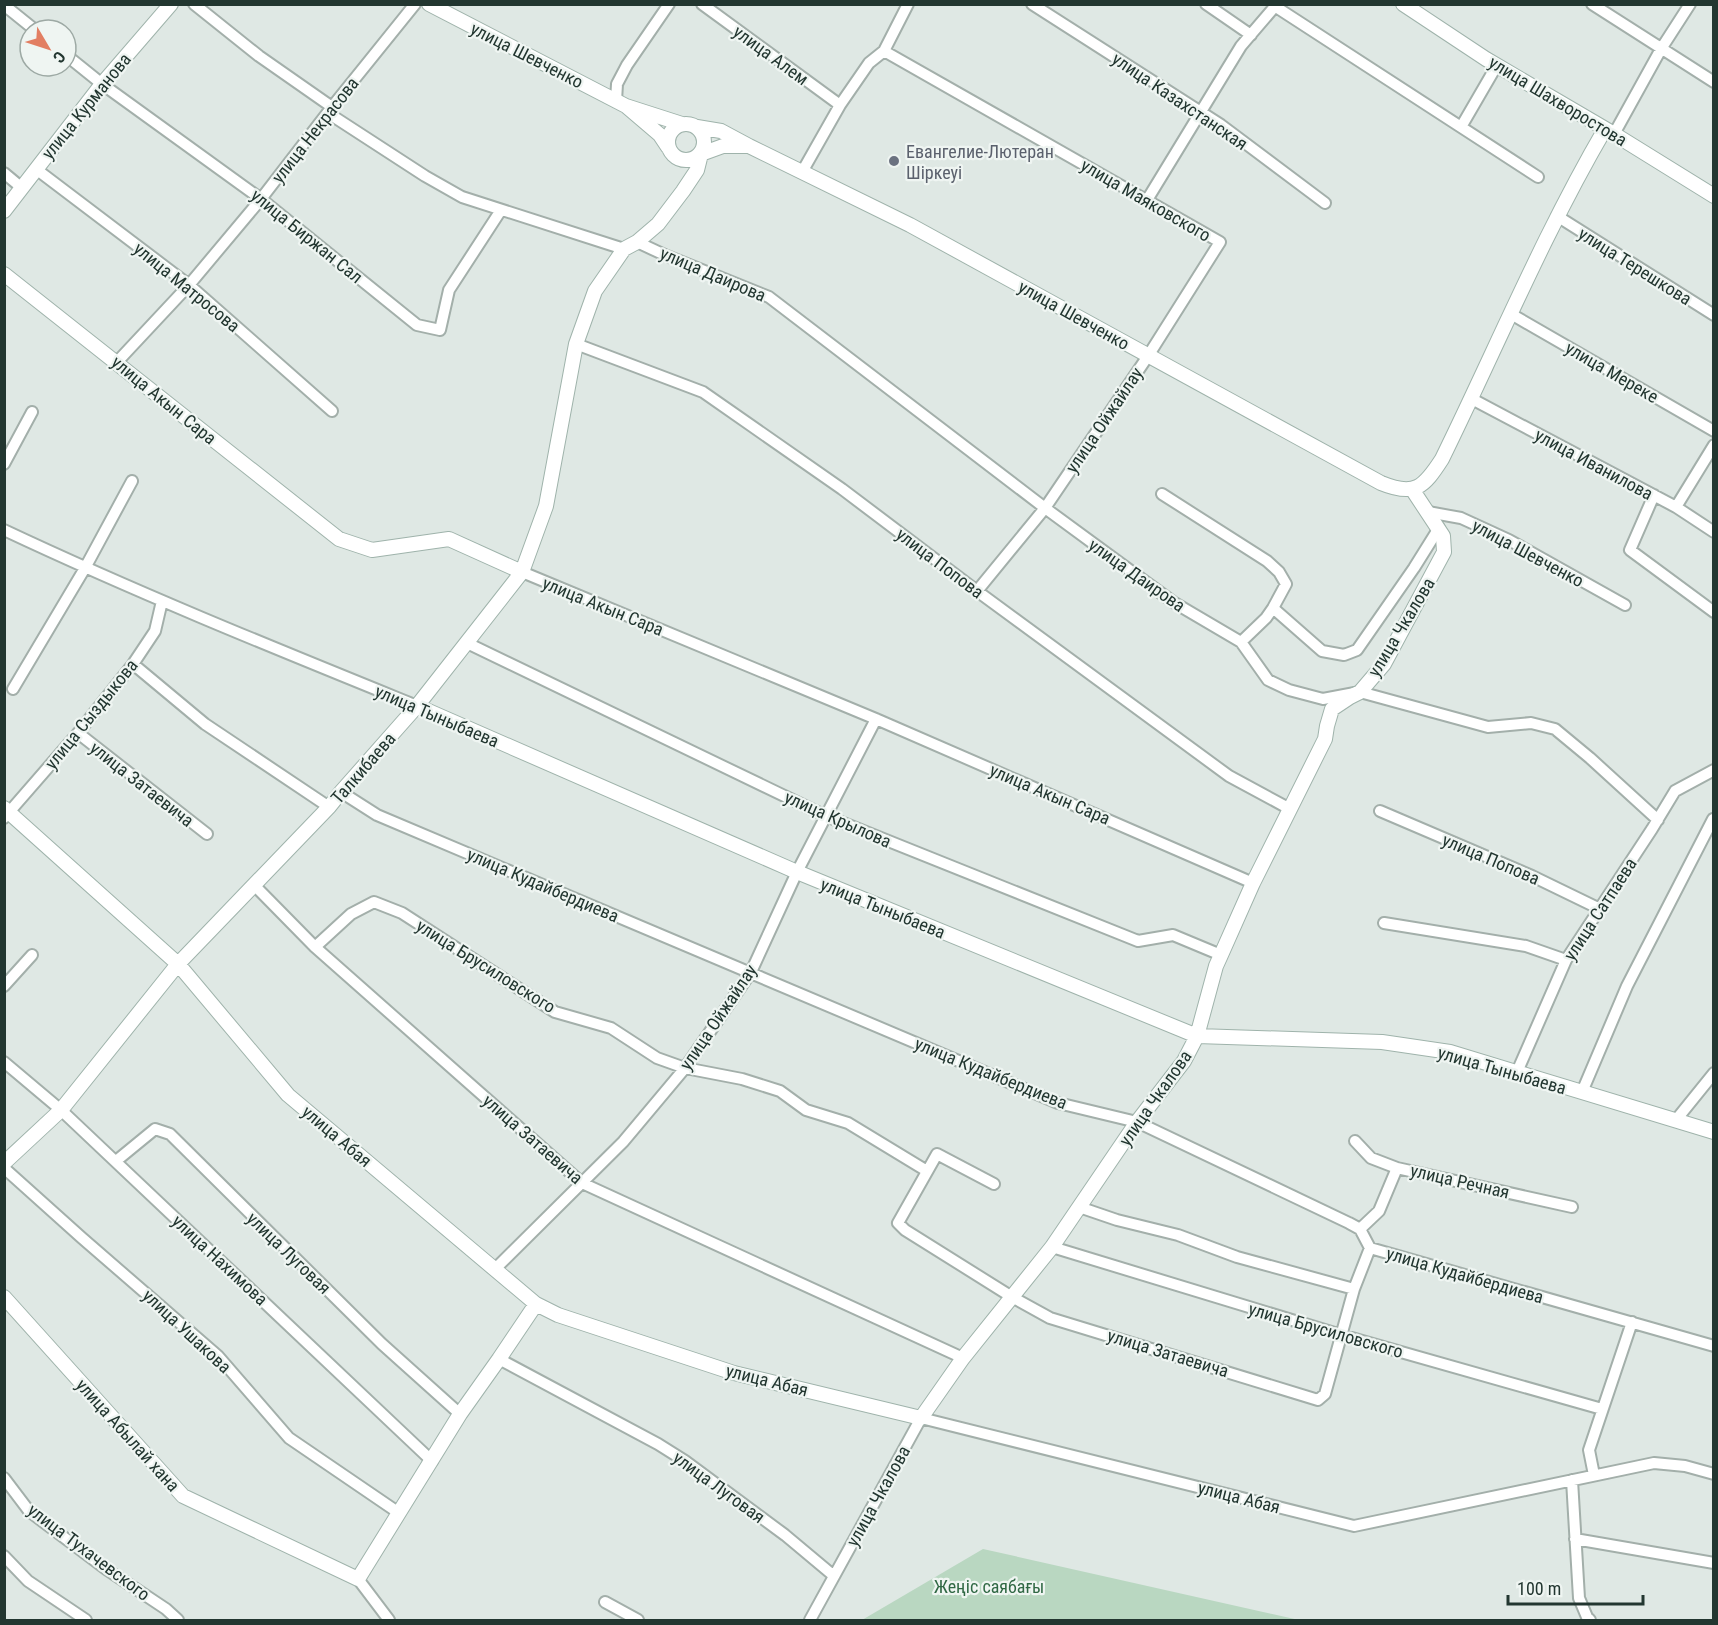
<svg xmlns="http://www.w3.org/2000/svg" width="1718" height="1625" viewBox="0 0 1718 1625" font-family="'Roboto Condensed',sans-serif">
<rect width="100%" height="100%" fill="#dfe8e4"/>
<path fill="#b9d7c1" d="M983 1549 1299 1620H862Z"/>
<g fill="none" stroke-linecap="round" stroke-linejoin="round">
<defs>
<path id="street" d="M194 4 259 56 332 107
M702 4 840 105
M1032 4 1221 125 1325 203
M1206 4 1251 35
M1592 4 1714 82
M4 5 35 30
M1276 7 1538 177
M884 51 1220 242 1148 356 1045 508 977 591
M66 55 102 84 261 199 417 325 440 330 449 290 501 210
M616 101 617 84 627 65 669 4
M328 113 425 176 462 197 624 249
M1461 127 1497 65
M1614 134 1661 49 1690 4
M36 169 189 285 332 411
M802 172 840 105 869 63 884 51 908 4
M4 173 22 188
M1147 200 1241 46 1277 4
M1557 216 1714 315
M637 242 667 256 769 297 1045 508 1173 602 1241 642 1268 680 1289 690 1323 699 1360 692 1488 727 1531 723 1555 729 1590 758 1658 820
M1511 314 1714 431
M576 344 703 392 842 489 977 591 1229 776 1290 809
M117 362 189 285 261 199 332 107 415 4
M1472 399 1676 507 1714 532
M4 464 32 412
M1162 494 1267 561 1279 572 1286 584 1273 608 1266 618 1241 642
M1654 495 1630 550 1714 612
M1676 507 1714 445
M1428 512 1461 518 1509 540 1625 605
M4 530C140 594 279 650 417 706
M522 572 876 719 1253 883
M1273 608 1322 651 1344 655 1357 650 1414 568 1439 528
M467 643 826 816 1138 941 1173 935 1221 955
M133 664 205 724 329 807
M13 689 85 568 132 481
M78 733 207 834
M341 792 377 815 1058 1103 1137 1122 1349 1223 1360 1229 1370 1248 1714 1346
M1380 811 1532 876 1600 909
M4 818 78 733 133 664 155 631 162 601
M255 886 315 947 582 1183 963 1358
M1384 923 1526 946 1566 960
M315 947 351 914 374 902 402 913 555 1012 611 1028 657 1058 685 1068 742 1079 780 1091 806 1110 848 1123 927 1171
M4 986 32 955
M4 1062 61 1110 432 1461
M1517 1072 1566 960 1652 829 1675 791 1714 770
M1582 1092 1627 986 1713 819
M1676 1120 1714 1073
M1355 1141 1371 1158 1397 1168 1572 1207
M116 1161 155 1129 170 1134 382 1344 460 1414
M4 1168 82 1238 218 1356 289 1438 399 1513
M994 1184 937 1154 898 1223 905 1230 1012 1297 1050 1318 1318 1400 1325 1394 1354 1289 1370 1248
M1079 1207 1117 1220 1178 1235 1237 1257 1354 1289
M1360 1229 1379 1211 1397 1168
M1052 1247 1341 1335 1602 1409
M495 1269 623 1142 685 1068 751 972 797 872 876 719
M499 1359 658 1444 685 1461 785 1535 834 1576
M1594 1475 1589 1450 1632 1322
M4 1478 29 1511 106 1569 166 1609 178 1620
M1572 1480 1579 1598 1587 1617 1590 1620
M1575 1539 1714 1563
M4 1556 28 1581 86 1620
M358 1579 389 1620
M605 1602 638 1620
M810 1620 921 1418 1354 1526 1654 1463 1685 1466 1714 1474"/>
<path id="secondary" d="M429 4 626 106
M1403 4 1486 59 1614 134 1714 196
M668 142a18 18 0 1 1 36 0a18 18 0 1 1-36 0Z
M749 146 910 225 1381 483C1415 497 1424 487 1442 459 1496 349 1543 235 1605 129
M668 147 660 135 626 106 682 124
M4 211 102 84 171 4
M4 274 339 539 372 550 449 539 522 572
M417 706 797 872 1197 1036 1382 1042 1450 1052 1714 1132
M4 808 178 964 288 1095 536 1304 558 1315 734 1373 921 1418 963 1358 1052 1247 1137 1122 1184 1061 1197 1036 1216 966 1221 955 1253 883 1325 739 1327 726 1332 709 1350 697 1360 692 1384 664 1444 552 1443 536 1412 489
M4 1163 61 1110 178 964 329 807 341 792 417 706 522 572 546 506 576 344 595 291 624 249 637 242 658 224 683 191 697 170 701 154 723 146H749L721 131 697 127
M4 1297 183 1496 358 1579 460 1414 499 1359 536 1304"/>
</defs>
<use href="#street" stroke="#a3afaa" stroke-width="14"/>
<use href="#secondary" stroke="#9fb3ab" stroke-width="16"/>
<use href="#street" stroke="#fff" stroke-width="10"/>
<use href="#secondary" stroke="#fff" stroke-width="14"/>
</g>
<circle fill="#6b7280" stroke="#eff5f2" stroke-width="2" cx="894" cy="161" r="6"/>
<g text-anchor="middle" dominant-baseline="central" stroke-width="4.5" stroke-linejoin="round" paint-order="stroke">
<g font-size="18" fill="#223630" stroke="#eff5f2">
<text transform="translate(527 55) rotate(27)">улица Шевченко</text>
<text transform="translate(771 55) rotate(36)">улица Алем</text>
<text transform="translate(1180 101) rotate(34)">улица Казахстанская</text>
<text transform="translate(1558 101) rotate(31)">улица Шахворостова</text>
<text transform="translate(86 106) rotate(-51)">улица Курманова</text>
<text transform="translate(315 130) rotate(-52)">улица Некрасова</text>
<text transform="translate(1146 200) rotate(30)">улица Маяковского</text>
<text transform="translate(307 236) rotate(39)">улица Биржан Сал</text>
<text transform="translate(1635 266) rotate(32)">улица Терешкова</text>
<text transform="translate(713 274) rotate(23)">улица Даирова</text>
<text transform="translate(187 287) rotate(39)">улица Матросова</text>
<text transform="translate(1074 315) rotate(29)">улица Шевченко</text>
<text transform="translate(1612 372) rotate(30)">улица Мереке</text>
<text transform="translate(164 400) rotate(39)">улица Акын Сара</text>
<text transform="translate(1104 420) rotate(-56)">улица Ойжайлау</text>
<text transform="translate(1594 464) rotate(28)">улица Иванилова</text>
<text transform="translate(1528 553) rotate(28)">улица Шевченко</text>
<text transform="translate(940 563) rotate(37)">улица Попова</text>
<text transform="translate(1137 575) rotate(35)">улица Даирова</text>
<text transform="translate(603 606) rotate(22)">улица Акын Сара</text>
<text transform="translate(1401 627) rotate(-59)">улица Чкалова</text>
<text transform="translate(91 714) rotate(-51)">улица Сыздыкова</text>
<text transform="translate(437 716) rotate(23)">улица Тыныбаева</text>
<text transform="translate(363 768) rotate(-49)">Талкибаева</text>
<text transform="translate(142 784) rotate(38)">улица Затаевича</text>
<text transform="translate(1050 794) rotate(23)">улица Акын Сара</text>
<text transform="translate(838 819) rotate(24)">улица Крылова</text>
<text transform="translate(1491 859) rotate(23)">улица Попова</text>
<text transform="translate(543 885) rotate(23)">улица Кудайбердиева</text>
<text transform="translate(883 908) rotate(22)">улица Тыныбаева</text>
<text transform="translate(1600 909) rotate(-57)">улица Сатпаева</text>
<text transform="translate(486 966) rotate(32)">улица Брусиловского</text>
<text transform="translate(718 1017) rotate(-56)">улица Ойжайлау</text>
<text transform="translate(1502 1070) rotate(16)">улица Тыныбаева</text>
<text transform="translate(991 1073) rotate(22)">улица Кудайбердиева</text>
<text transform="translate(1155 1098) rotate(-55)">улица Чкалова</text>
<text transform="translate(337 1136) rotate(40)">улица Абая</text>
<text transform="translate(533 1139) rotate(41)">улица Затаевича</text>
<text transform="translate(1460 1181) rotate(13)">улица Речная</text>
<text transform="translate(289 1253) rotate(44)">улица Луговая</text>
<text transform="translate(220 1260) rotate(43)">улица Нахимова</text>
<text transform="translate(1465 1275) rotate(16)">улица Кудайбердиева</text>
<text transform="translate(1326 1330) rotate(16)">улица Брусиловского</text>
<text transform="translate(187 1331) rotate(43)">улица Ушакова</text>
<text transform="translate(1168 1353) rotate(17)">улица Затаевича</text>
<text transform="translate(767 1380) rotate(14)">улица Абая</text>
<text transform="translate(128 1435) rotate(48)">улица Абылай хана</text>
<text transform="translate(719 1487) rotate(36)">улица Луговая</text>
<text transform="translate(878 1496) rotate(-61)">улица Чкалова</text>
<text transform="translate(1239 1497) rotate(14)">улица Абая</text>
<text transform="translate(89 1552) rotate(37)">улица Тухачевского</text>
</g>
<g font-size="18" fill="#5b616d" stroke="#eff5f2" text-anchor="start">
<text x="906" y="151">Евангелие-Лютеран<tspan x="906" dy="21">Шіркеуі</tspan></text>
</g>
<g font-size="18" fill="#306844" stroke="#eff5f2">
<text x="989" y="1586">Жеңіс саябағы</text>
</g>
</g>
<rect width="1718" height="1625" fill="none" stroke="#223630" stroke-width="12"/>
<g transform="translate(48 48) rotate(129)"><circle r="28" fill="#eff5f2" stroke="#9da9a4" stroke-width="1.5"/>
<path d="M0-4.5L10 22L0 15L-10 22Z" fill="#e27e62"/>
<text y="-9" font-size="16" font-weight="bold" text-anchor="middle" fill="#223630">С</text>
</g>
<path d="M1508 1595v9h135v-9" fill="none" stroke="#223630" stroke-width="3"/>
<text x="1517" y="1595" font-size="18" fill="#223630" stroke="#eff5f2" stroke-width="4.5" paint-order="stroke">100 m</text>
</svg>
